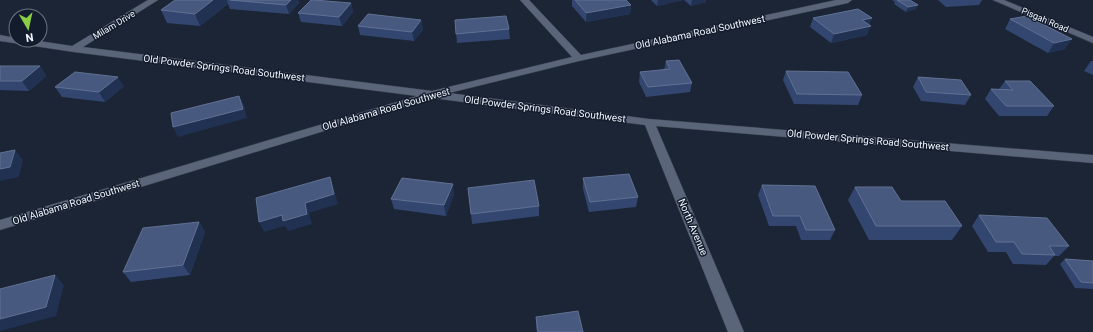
<svg xmlns="http://www.w3.org/2000/svg" width="1093" height="332" viewBox="0 0 1093 332" font-family="Roboto,sans-serif">
<rect width="100%" height="100%" fill="#1c2536"/>
<g fill="none" stroke-linecap="round" stroke-linejoin="round">
<defs>
<path id="minor" d="M148 0H158L83 47 432 91 572 57 520 0H529L581 55 836 0H852L848 3 579 61 449 93 649 119 1093 155V163L656 126 744 332H728L645 125 432 98 0 230V220L417 96 74 52 0 41V35L16 38V40H32L72 46Z
M993 0H1004L1093 37V43Z"/>
</defs>
<use href="#minor" stroke="#3a414e" stroke-width="1"/>
<use href="#minor" fill="#5a6579" fill-rule="evenodd"/>
</g>
<path fill="#324670" d="M175 0H298L299 3 289 14 230 9 228 4 200 26 167 23 161 10Z
M572 0H626L631 5 630 14 586 22 572 6Z
M651 0H683L657 6Z
M684 0H706V2L691 6Z
M892 0H910L916 9 906 12 894 4 895 2Z
M938 0H982L979 5 946 7Z
M351 3 353 12 342 26 301 22 298 13Z
M813 18H872L869 24 867 35 831 43 810 27Z
M1010 19 1065 49 1048 53 1005 29Z
M421 20 423 30 414 41 360 35 358 26Z
M455 20 509 29 510 39 457 43Z
M666 61 692 83 690 92 646 97 639 82 640 72 664 70Z
M1091 61H1093V75L1084 71Z
M0 66H40L46 76 29 91 0 90Z
M786 71 862 95 858 105 794 104 783 80Z
M918 77 971 95 965 105 921 101 913 87Z
M1005 81 1054 106 1047 116H999L985 99 991 89H999Z
M124 86 105 102 62 97 55 87Z
M583 178 638 197 636 207 589 212 583 189Z
M762 185 835 230 830 240H801L796 226H769L758 195Z
M855 187 962 226 952 240H869L848 200Z
M454 194 446 216 394 209 391 199Z
M539 206V216L472 224 471 214Z
M979 215 1069 246 1059 256H1054L1046 265 1013 264 1006 252H988L972 226Z
M199 222 205 232 190 275 131 282 123 272Z
M1065 259 1093 261V289L1075 288 1060 264Z
M536 317 583 332H537L536 327Z"/>
<path fill="#213152" d="M213 0H227L228 4 200 26 195 14Z
M291 0H298L299 3 289 14 286 5Z
M658 0H683L657 6Z
M692 0H706V2L691 6Z
M351 3 353 12 342 26 339 17Z
M631 5 630 14 586 22V13Z
M918 5 916 9 906 12 908 7Z
M872 18 868 27 871 26 867 35 831 43 834 34 862 20Z
M421 20 423 30 414 41 412 32Z
M1072 39 1065 49 1048 53 1054 43Z
M40 66 46 76 29 91 22 81Z
M118 77 124 86 105 102 99 92Z
M239 96 244 105 247 118 178 137 173 127Z
M15 150 23 160 19 177 0 181V169Z
M330 177 338 204 309 213 312 224 288 231 285 226 264 232 259 222 305 203Z
M453 184 454 194 446 216 444 205Z
M199 222 205 232 190 275 183 265Z
M55 275 64 285 56 316 0 331V319Z"/>
<path fill="#47597f" stroke="#617193" d="M175 0H213L195 14 161 10Z
M230 0H291L286 5Z
M311 0H314L351 3 339 17 298 13Z
M575 0H626L631 5 586 13Z
M897 0H910L918 5 908 7Z
M858 9 872 18 862 20 871 26 834 34 813 18Z
M368 14 421 20 412 32 358 26Z
M506 16 509 29 456 34 455 20Z
M1027 16 1072 39 1054 43 1010 19Z
M679 60 692 83 648 87 640 72 670 69 666 61Z
M0 66H40L22 81H0Z
M786 71 848 72 862 95 797 94Z
M75 72 118 77 99 92 55 87Z
M918 77 961 80 971 95 926 92Z
M1005 81H1030L1054 106H1006L991 89 1013 90Z
M239 96 243 109 173 127 171 113Z
M15 150 10 167 0 169V153Z
M629 174 638 197 590 202 583 178Z
M330 177 334 194 305 203 307 214 283 221 282 215 259 222 256 198Z
M402 178 453 184 444 205 391 199Z
M534 180 539 206 471 214 468 188Z
M762 185 815 186 835 230H806L800 216H773Z
M855 187H892L901 201H945L962 226H876Z
M979 215 1047 218 1069 246H1049L1055 255 1022 254 1014 242H996Z
M199 222 183 265 123 272 143 228Z
M1065 259 1093 261V283L1081 282Z
M55 275 46 307 0 319V289Z
M578 311 583 332H538L536 317Z"/>
<g text-anchor="middle" dominant-baseline="central" stroke-width="3" stroke-linejoin="round" paint-order="stroke">
<g font-size="9" fill="#f0f5fe" stroke="#131c2c">
<text transform="translate(1045 20) rotate(23)">Pisgah Road</text>
<text transform="translate(114 25) rotate(-31)">Milam Drive</text>
</g>
<g font-size="10" fill="#f0f5fe" stroke="#131c2c">
<text transform="translate(700 32) rotate(-12)">Old Alabama Road Southwest</text>
<text transform="translate(224 68) rotate(7)">Old Powder Springs Road Southwest</text>
<text transform="translate(386 109) rotate(-16)">Old Alabama Road Southwest</text>
<text transform="translate(545 109) rotate(7)">Old Powder Springs Road Southwest</text>
<text transform="translate(868 140) rotate(5)">Old Powder Springs Road Southwest</text>
<text transform="translate(76 202) rotate(-17)">Old Alabama Road Southwest</text>
<text transform="translate(693 227) rotate(67)">North Avenue</text>
</g>
</g>
<g transform="translate(28 28) rotate(171)"><circle r="19" fill="#131c2c" stroke="#6b7380"/>
<path d="M0-3L7 15L0 10L-7 15Z" fill="#8bce46"/>
<text y="-6" font-size="11" font-weight="bold" text-anchor="middle" fill="#f0f5fe">N</text>
</g>
</svg>
